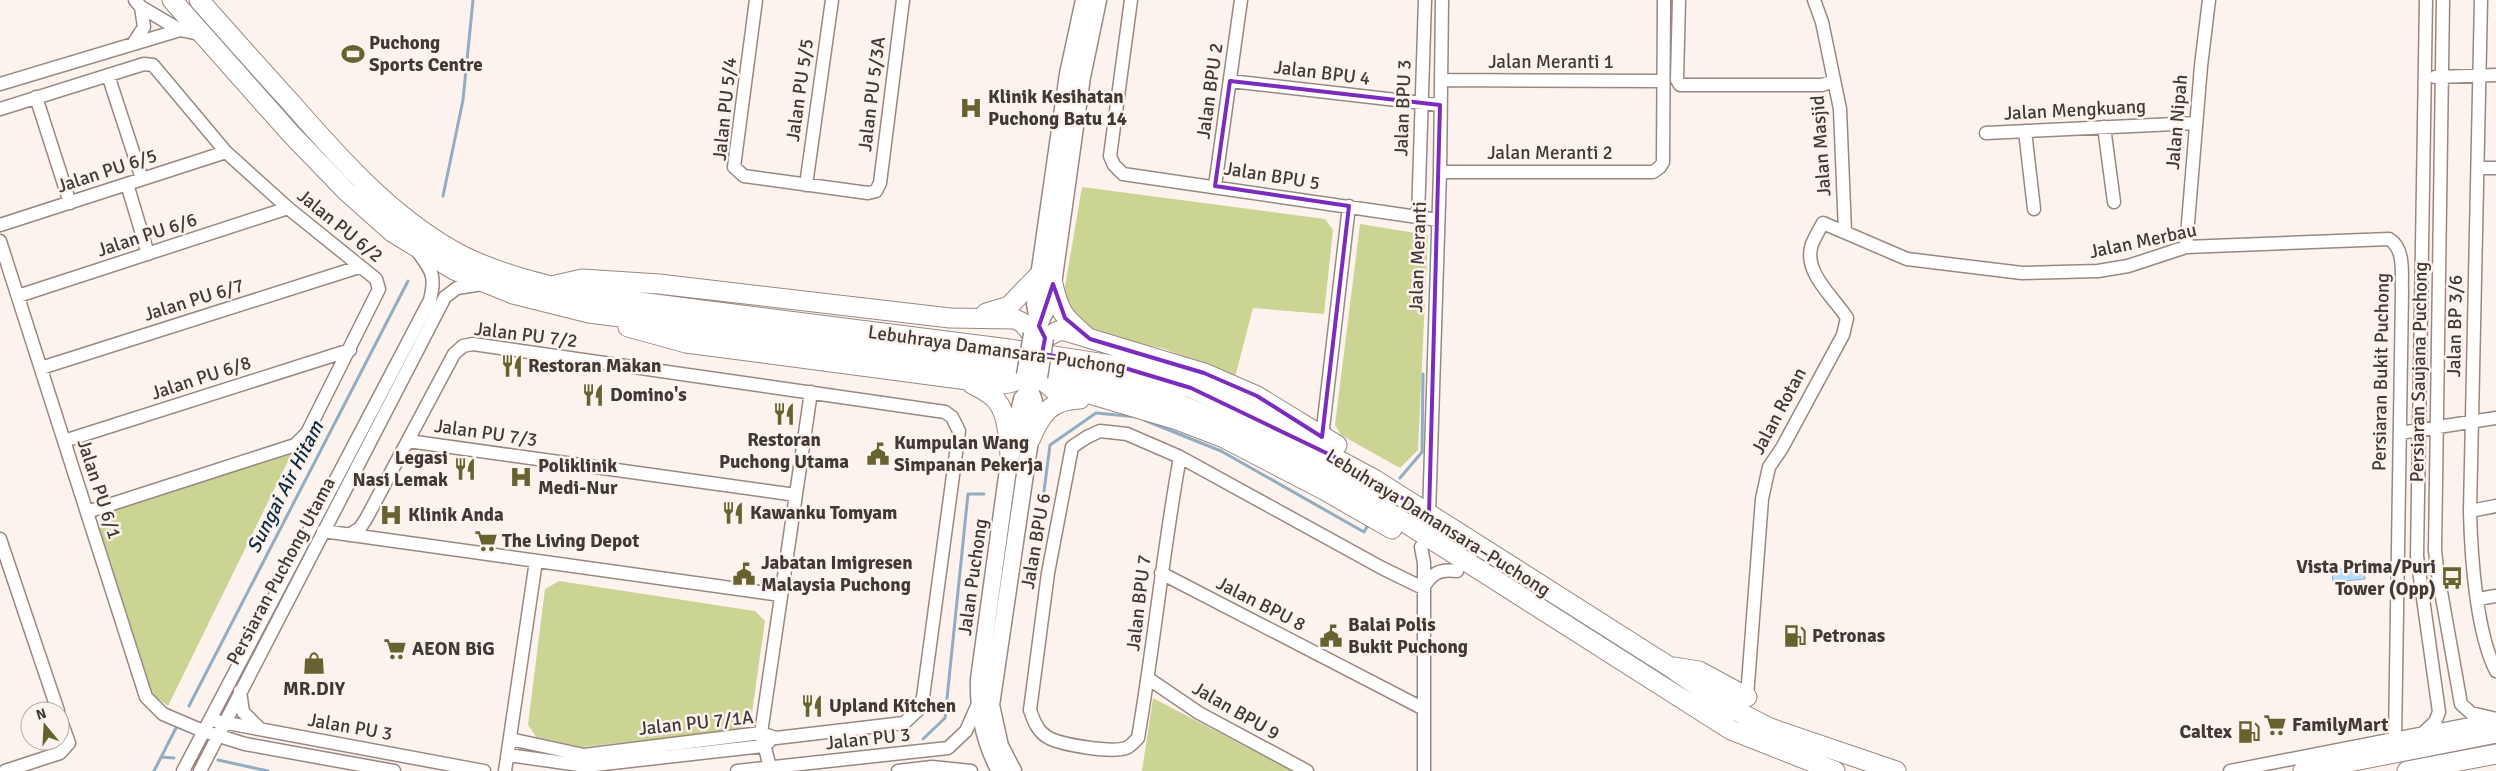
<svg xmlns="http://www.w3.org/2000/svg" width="2496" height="771" viewBox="0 0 2496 771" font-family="Signika,sans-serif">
<rect width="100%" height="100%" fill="#fdf3ee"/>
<path fill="#cbd493" d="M1082 187 1325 219 1333 230 1324 314 1253 308 1235 377 1165 349 1098 334 1079 323 1063 298Z
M1360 224 1428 235 1418 450 1400 468 1341 435 1335 425Z
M292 453 168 706 153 695 98 524 106 512Z
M559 581 755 611 765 621 751 720 739 730 582 747 536 737 528 725 545 589Z
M1153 698 1292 771H1142Z"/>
<path fill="#b5defd" stroke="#92acc1" d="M2364 567 2365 579 2333 582 2332 570Z"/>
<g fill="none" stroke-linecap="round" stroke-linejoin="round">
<path stroke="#92acc1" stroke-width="3" d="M443 196 463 100 473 0
M1144 420 1221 451 1364 532 1368 525
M1400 478 1422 452 1423 374
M1043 499 1050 445 1096 413 1138 417
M189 706 408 281
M923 739 945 718 968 494H984
M161 757 174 758
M218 760 268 771
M154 771 176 728"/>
<defs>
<path id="minor" d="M135 0 141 7 180 30
M756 0 734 167 744 176 868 193 876 191 880 183 903 0
M1131 0 1110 156 1114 165 1123 174 1438 220
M1679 0 1677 80 1680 85H1822L1834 81
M1814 0 1822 22 1840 109 1845 232
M2443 0 2435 550 2437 569 2461 704 2471 713 2496 719
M2481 0 2470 511C2471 555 2476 632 2496 671
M133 44 144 27 141 7
M108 75 142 179
M2435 77 2496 75
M1441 80 1662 81
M1230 81 1440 105
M0 84 180 30 204 35
M36 97 70 203
M0 109 144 64 153 65 226 152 288 208 376 279 379 289 307 433 295 445 87 512
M2104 127 2114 202
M2025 131 2034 209
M1986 133 2196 123
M2478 168H2496
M1440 172H1653L1660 167 1663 162 1664 0
M127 184 148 254
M806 185 832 0
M1215 186 1241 0
M1418 217 1425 0
M0 225 226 152
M0 241 146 697 163 714 203 731 245 744 394 771
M2186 247 2201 66 2209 0
M18 296 288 208
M41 368 359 267
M2400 433 2496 418
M1322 437 1349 206
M64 441 350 350
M408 441 796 495
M1180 457C1163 550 1154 645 1138 738 1135 741 1130 747 1126 748 1111 753 1063 745 1049 738 1038 732 1034 722 1030 710L1048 573 1072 447 1087 437 1100 431 1127 434 1180 457 1382 568 1423 588
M2470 511 2496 506
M1429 515 1440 172 1442 0
M323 531 781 595
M349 535 360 528 366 519 454 354 463 346 473 344 945 412 952 417 959 431 923 697 918 710 904 723 776 738 761 733 584 755 510 739
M0 539 58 711
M1421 547 1424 563V771
M1161 573 1424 709
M1423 588C1432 573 1439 569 1457 571
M2478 599 2496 596
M1149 679 1199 713 1307 771
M240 691 243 712 259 728
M1747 697 1762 499 1769 467 1782 448 1843 335 1847 318C1834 297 1802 272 1812 244 1815 237 1819 230 1823 223L1907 259 2022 273 2098 271 2128 266 2186 247 2389 239C2406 249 2401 276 2402 293L2395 739
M216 721 484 771
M2422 734 2435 722 2439 712 2417 556 2426 0
M508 755 586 766 763 746 769 742
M5 771 60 753 69 743 60 718
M183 771 430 300C436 276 432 271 418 252
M200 771 445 297 457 288 482 284
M505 771 536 561
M737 771 948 748 966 731 978 704
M771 771 761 733 811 392
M898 771 932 767 971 771
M2230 771 2491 720"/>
<path id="major" d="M1037 329 1047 308 1053 284 1082 77 1098 0
M1045 338 1039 326 1035 304 1068 74 1084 0
M1000 771C984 742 978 712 979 679L1010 455 1022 399 1039 377
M1013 771 1000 746 991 705 1030 440 1034 401 1027 382"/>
<path id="highway" d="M172 0 291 134 346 191 392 232 454 270 513 294 589 313 1007 366 1103 382 1172 401 1252 435 1349 487 1731 730 1835 771
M199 0C230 35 261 70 293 105 342 161 397 223 465 257 505 276 550 286 592 296L1009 349 1118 366 1191 388 1266 421 1374 479 1670 667 1723 704 1770 728 1896 771
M1053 284C1059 311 1063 317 1085 335
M556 285 582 279 659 284 950 318 1015 319 1023 323 1032 334
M986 313 1009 306 1038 276
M628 327 686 343 998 384C1009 384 1016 382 1025 375
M1045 338 1058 331H1065L1204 373 1257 396 1337 445
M1039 377 1055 391 1086 393 1177 420 1224 438 1324 490 1392 529
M972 384C978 387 986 391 992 396 1008 409 1008 436 1010 455
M1030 440C1041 414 1050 400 1080 399
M1674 667 1699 671 1747 697
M2303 771 2496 733
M2407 771 2496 754"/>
</defs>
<use href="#minor" stroke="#988881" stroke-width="15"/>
<use href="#major" stroke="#988881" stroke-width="19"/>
<use href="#highway" stroke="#988881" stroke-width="21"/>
<use href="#minor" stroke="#fff" stroke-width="12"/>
<use href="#major" stroke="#fff" stroke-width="16"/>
<use href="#highway" stroke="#fff" stroke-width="19"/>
<defs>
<path id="major-bridge" d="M1025 375 1032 334
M1039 377 1045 338"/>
</defs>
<use href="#major-bridge" stroke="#988881" stroke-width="19" stroke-linecap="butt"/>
<use href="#major-bridge" stroke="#fff" stroke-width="16"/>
</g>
<path fill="none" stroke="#7b2cbf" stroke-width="4" stroke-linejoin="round" d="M1230 81 1440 105 1429 515 1343 461 1191 388 1118 366 1042 354 1045 338 1039 326 1053 284 1065 318 1090 339 1204 373 1257 396 1322 437 1349 206 1215 186Z"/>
<defs>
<symbol id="stadium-bare" viewBox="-9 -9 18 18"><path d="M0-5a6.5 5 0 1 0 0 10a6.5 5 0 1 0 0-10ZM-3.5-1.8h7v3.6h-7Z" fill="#666330" stroke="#fdf3ee" stroke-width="2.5" paint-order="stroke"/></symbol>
<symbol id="hospital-bare" viewBox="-9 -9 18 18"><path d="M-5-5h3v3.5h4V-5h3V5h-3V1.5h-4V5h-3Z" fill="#666330" stroke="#fdf3ee" stroke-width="2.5" paint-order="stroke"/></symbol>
<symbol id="restaurant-bare" viewBox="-9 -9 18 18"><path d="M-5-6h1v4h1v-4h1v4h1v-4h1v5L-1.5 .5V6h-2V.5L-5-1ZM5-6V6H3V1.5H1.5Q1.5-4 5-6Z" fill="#666330" stroke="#fdf3ee" stroke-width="2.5" paint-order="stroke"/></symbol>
<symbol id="civic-bare" viewBox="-9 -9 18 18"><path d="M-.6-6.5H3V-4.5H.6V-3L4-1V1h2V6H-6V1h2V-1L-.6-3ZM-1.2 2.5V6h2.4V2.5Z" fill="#666330" stroke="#fdf3ee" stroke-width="2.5" paint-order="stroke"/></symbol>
<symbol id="supermarket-bare" viewBox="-9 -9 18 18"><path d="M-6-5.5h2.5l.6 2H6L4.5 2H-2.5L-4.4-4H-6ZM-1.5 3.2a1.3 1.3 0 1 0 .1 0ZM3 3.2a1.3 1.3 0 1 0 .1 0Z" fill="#666330" stroke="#fdf3ee" stroke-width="2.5" paint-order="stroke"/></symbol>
<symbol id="bus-bare" viewBox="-9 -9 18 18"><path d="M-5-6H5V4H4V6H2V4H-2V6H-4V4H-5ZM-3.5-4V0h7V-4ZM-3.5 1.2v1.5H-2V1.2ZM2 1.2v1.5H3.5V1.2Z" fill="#666330" stroke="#fdf3ee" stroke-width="2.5" paint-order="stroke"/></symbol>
<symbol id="fuel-bare" viewBox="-9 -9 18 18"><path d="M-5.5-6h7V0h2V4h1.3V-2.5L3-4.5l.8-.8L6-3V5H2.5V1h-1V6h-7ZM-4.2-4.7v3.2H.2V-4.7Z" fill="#666330" stroke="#fdf3ee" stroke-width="2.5" paint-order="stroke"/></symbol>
<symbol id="shop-bare" viewBox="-9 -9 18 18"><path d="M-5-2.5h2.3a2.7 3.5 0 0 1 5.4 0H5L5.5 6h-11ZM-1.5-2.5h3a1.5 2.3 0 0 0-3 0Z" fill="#666330" stroke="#fdf3ee" stroke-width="2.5" paint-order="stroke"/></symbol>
</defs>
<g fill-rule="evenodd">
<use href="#stadium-bare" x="337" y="38" width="32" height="32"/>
<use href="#hospital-bare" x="955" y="92" width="32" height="32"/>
<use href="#restaurant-bare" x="496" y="350" width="32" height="32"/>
<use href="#restaurant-bare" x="577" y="379" width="32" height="32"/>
<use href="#restaurant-bare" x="768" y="398" width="32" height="32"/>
<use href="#civic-bare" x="862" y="438" width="32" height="32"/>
<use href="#restaurant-bare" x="449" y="453" width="32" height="32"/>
<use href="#hospital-bare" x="505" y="461" width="32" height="32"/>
<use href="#restaurant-bare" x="717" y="497" width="32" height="32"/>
<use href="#hospital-bare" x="375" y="499" width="32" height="32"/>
<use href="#supermarket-bare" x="470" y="525" width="32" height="32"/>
<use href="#civic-bare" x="728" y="558" width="32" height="32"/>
<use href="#bus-bare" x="2436" y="562" width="32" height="32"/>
<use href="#civic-bare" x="1315" y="620" width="32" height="32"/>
<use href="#fuel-bare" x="1779" y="620" width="32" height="32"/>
<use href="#supermarket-bare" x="379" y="633" width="32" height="32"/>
<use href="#shop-bare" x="298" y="647" width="32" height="32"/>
<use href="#restaurant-bare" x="796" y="690" width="32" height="32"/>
<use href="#supermarket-bare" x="2259" y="709" width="32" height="32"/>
<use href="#fuel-bare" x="2233" y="716" width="32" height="32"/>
</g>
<g text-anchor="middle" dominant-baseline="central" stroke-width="5" stroke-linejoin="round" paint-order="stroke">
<g font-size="19" font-weight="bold" fill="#403936" stroke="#fdf3ee" text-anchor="start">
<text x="369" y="43">Puchong<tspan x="369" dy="22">Sports Centre</tspan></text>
<text x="988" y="97">Klinik Kesihatan<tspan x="988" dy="22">Puchong Batu 14</tspan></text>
<text x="528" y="366">Restoran Makan</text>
<text x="610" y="395">Domino's</text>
<text x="784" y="440" text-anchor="middle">Restoran<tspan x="784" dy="22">Puchong Utama</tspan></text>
<text x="894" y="443">Kumpulan Wang<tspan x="894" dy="22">Simpanan Pekerja</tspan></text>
<text x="448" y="458" text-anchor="end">Legasi<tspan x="448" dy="22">Nasi Lemak</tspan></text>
<text x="538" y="466">Poliklinik<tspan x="538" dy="22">Medi-Nur</tspan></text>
<text x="750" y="513">Kawanku Tomyam</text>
<text x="408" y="515">Klinik Anda</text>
<text x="502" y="541">The Living Depot</text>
<text x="761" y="563">Jabatan Imigresen<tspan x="761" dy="22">Malaysia Puchong</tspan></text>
<text x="2436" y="567" text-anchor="end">Vista Prima/Puri<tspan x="2436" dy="22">Tower (Opp)</tspan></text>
<text x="1348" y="625">Balai Polis<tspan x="1348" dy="22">Bukit Puchong</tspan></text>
<text x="1812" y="636">Petronas</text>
<text x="412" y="649">AEON BiG</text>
<text x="314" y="689" text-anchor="middle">MR.DIY</text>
<text x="829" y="706">Upland Kitchen</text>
<text x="2292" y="725">FamilyMart</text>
<text x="2232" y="732" text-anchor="end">Caltex</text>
</g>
<g font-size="19" fill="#403936" stroke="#fdf3ee">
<text x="1551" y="62">Jalan Meranti 1</text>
<text transform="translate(1322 73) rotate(7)">Jalan BPU 4</text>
<text transform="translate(800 90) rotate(-82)">Jalan PU 5/5</text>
<text transform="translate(1210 91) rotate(-82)">Jalan BPU 2</text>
<text transform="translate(872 94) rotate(-83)">Jalan PU 5/3A</text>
<text transform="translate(1403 108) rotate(-88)">Jalan BPU 3</text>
<text transform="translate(725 109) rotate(-84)">Jalan PU 5/4</text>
<text transform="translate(2075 110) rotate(-3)">Jalan Mengkuang</text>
<text transform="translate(2177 122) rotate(-85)">Jalan Nipah</text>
<text transform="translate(1821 146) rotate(-94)">Jalan Masjid</text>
<text x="1550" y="153">Jalan Meranti 2</text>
<text transform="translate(107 171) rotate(-18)">Jalan PU 6/5</text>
<text transform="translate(1272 176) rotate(9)">Jalan BPU 5</text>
<text transform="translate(340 226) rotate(39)">Jalan PU 6/2</text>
<text transform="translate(147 235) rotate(-18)">Jalan PU 6/6</text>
<text transform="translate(2143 241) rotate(-12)">Jalan Merbau</text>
<text transform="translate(1418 257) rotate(-88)">Jalan Meranti</text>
<text transform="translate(194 300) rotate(-17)">Jalan PU 6/7</text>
<text transform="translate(2455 326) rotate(-89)">Jalan BP 3/6</text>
<text transform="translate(526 335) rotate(7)">Jalan PU 7/2</text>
<text transform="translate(997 350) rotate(8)">Lebuhraya Damansara–Puchong</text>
<text transform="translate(2381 372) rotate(-89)">Persiaran Bukit Puchong</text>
<text transform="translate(2419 372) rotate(-89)">Persiaran Saujana Puchong</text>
<text transform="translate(201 378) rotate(-18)">Jalan PU 6/8</text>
<text transform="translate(1779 411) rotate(-62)">Jalan Rotan</text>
<text transform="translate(486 433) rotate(8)">Jalan PU 7/3</text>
<text transform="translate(99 489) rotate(72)">Jalan PU 6/1</text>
<text transform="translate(1438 523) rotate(32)">Lebuhraya Damansara–Puchong</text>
<text transform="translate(1036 541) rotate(-80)">Jalan BPU 6</text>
<text transform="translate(281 571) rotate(-62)">Persiaran Puchong Utama</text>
<text transform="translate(973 577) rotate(-82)">Jalan Puchong</text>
<text transform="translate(1139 603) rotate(-83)">Jalan BPU 7</text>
<text transform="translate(1261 604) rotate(27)">Jalan BPU 8</text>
<text transform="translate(1236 711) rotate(30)">Jalan BPU 9</text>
<text transform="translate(696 723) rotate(-6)">Jalan PU 7/1A</text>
<text transform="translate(350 727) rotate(10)">Jalan PU 3</text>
<text transform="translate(868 739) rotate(-6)">Jalan PU 3</text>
</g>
<g font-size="20" font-style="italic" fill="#0d2c40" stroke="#fdf3ee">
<text transform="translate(285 487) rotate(-63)">Sungai Air Hitam</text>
</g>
</g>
<g transform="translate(45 726) rotate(342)"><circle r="24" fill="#fdf3ee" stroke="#b1a9a4"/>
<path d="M0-4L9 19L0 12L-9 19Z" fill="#666330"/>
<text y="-8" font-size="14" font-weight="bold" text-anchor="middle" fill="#403936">N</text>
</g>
</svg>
